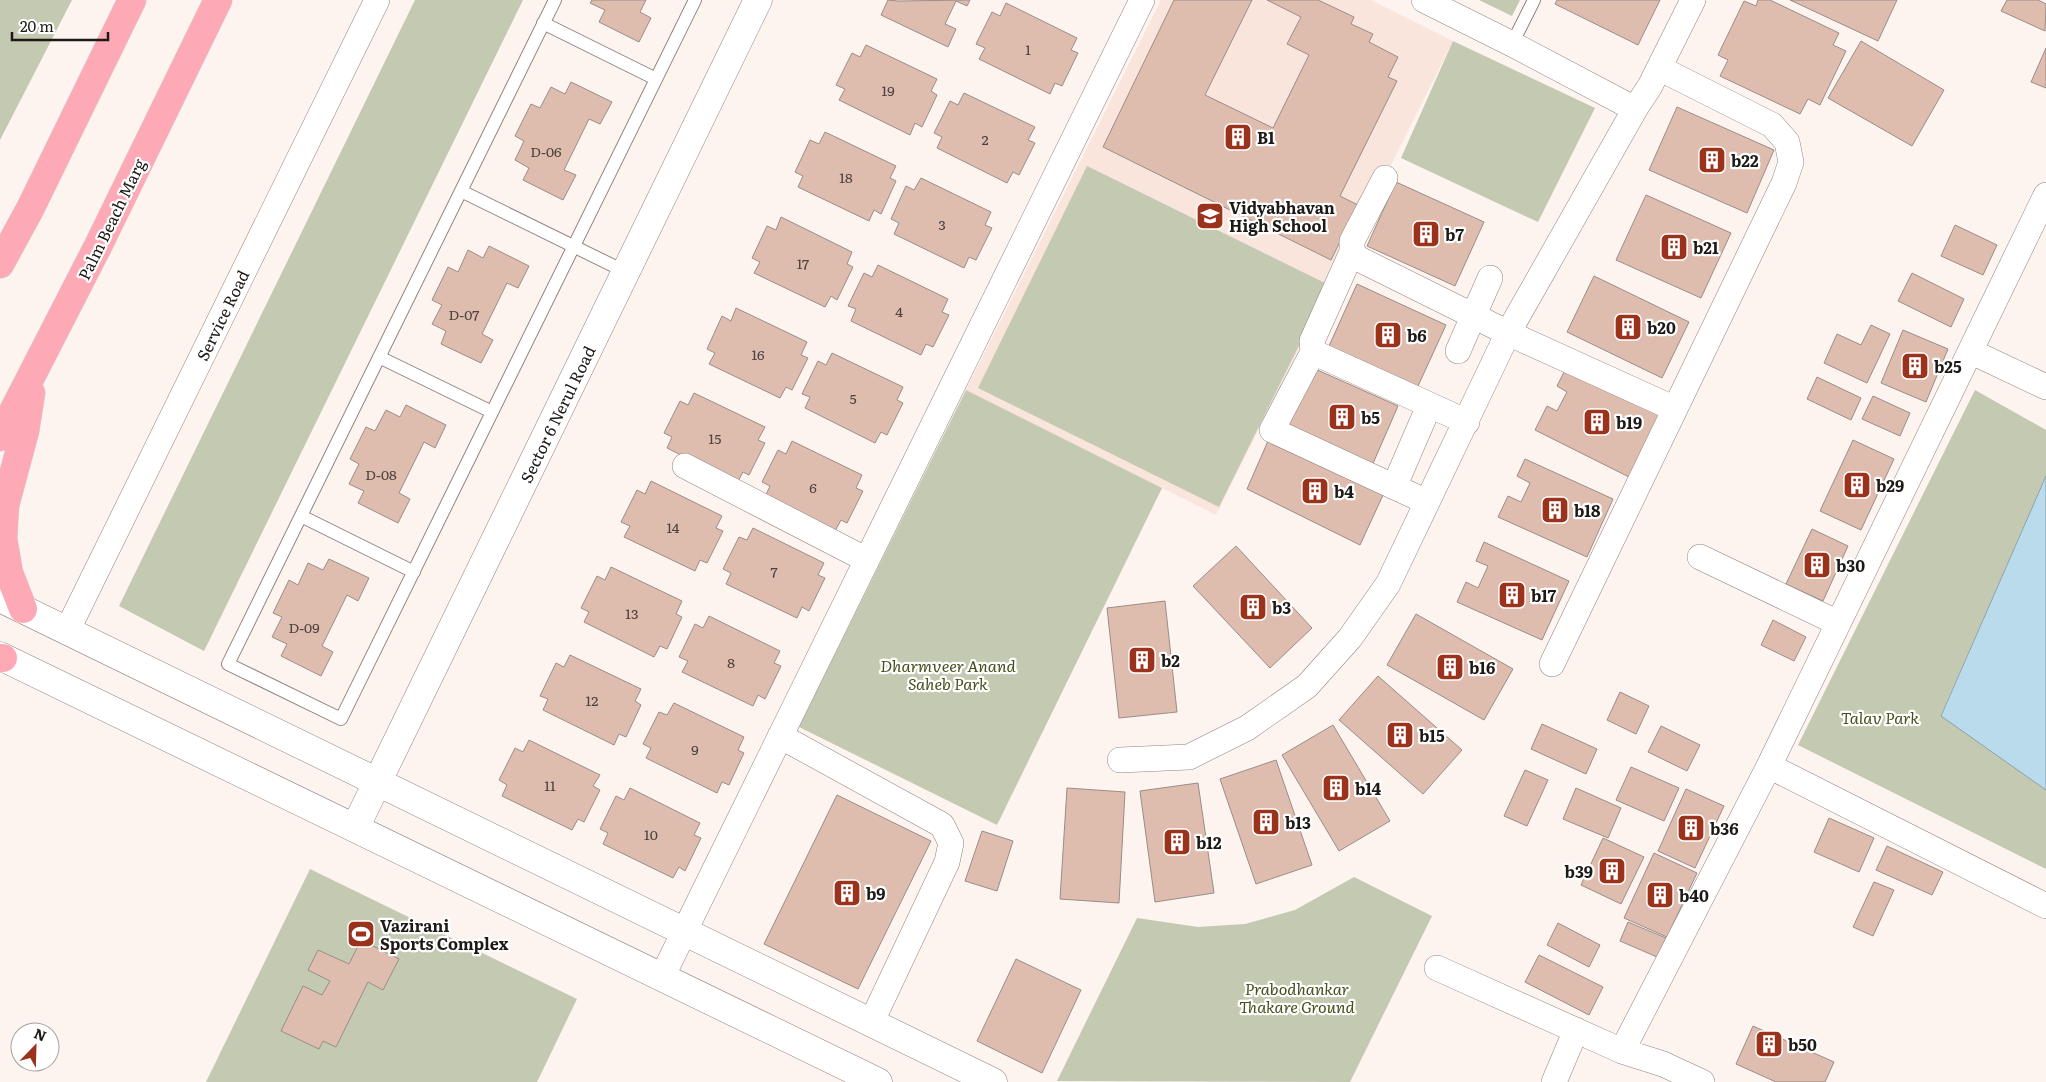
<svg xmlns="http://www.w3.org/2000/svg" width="2046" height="1082" viewBox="0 0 2046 1082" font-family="Literata,serif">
<rect width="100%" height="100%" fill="#fdf3ef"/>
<path fill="#fae5dc" d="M1161 0H1371L1453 41 1216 515 966 390Z"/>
<path fill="#c4c9b1" d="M0 0H72L0 140Z
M415 0H523L204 651 119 606Z
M1479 0H1520L1512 16Z
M1453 41 1595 108 1538 222 1401 158Z
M1087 166 1329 285 1219 507 978 388Z
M966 390 1162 488 997 825 799 727Z
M1975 390 2046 430V476L1941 715 2046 790V869L1798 745Z
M310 869 577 999 537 1082H206Z
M1354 877 1432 916 1350 1082 1057 1081 1137 918 1198 927 1245 924 1295 910Z"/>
<path fill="#b9dbec" stroke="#8aa1ac" d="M2046 476V790L1941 716Z"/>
<path fill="#debdae" stroke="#998d89" d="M592 0H646L640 12 651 18 639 42 599 22 605 10 590 3Z
M888 0 898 1 970 0 967 6 956 1 945 24 956 29 948 47 881 15Z
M1174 0H1252L1205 95 1273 128 1309 55 1287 44 1301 17 1267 0H1318L1354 17 1351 24 1373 34 1369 42 1398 57 1388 77 1397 81 1340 196 1358 205 1331 260 1103 147Z
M1557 0H1660L1638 45 1555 4Z
M1758 0H1770L1839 33 1833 45 1846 51 1820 105 1808 99 1800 114 1720 76 1728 60 1718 55 1744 1 1756 6Z
M1790 0H1897L1878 41Z
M2007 0H2038L2046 4 2045 31 2001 11Z
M1006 3 1077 38 1071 50 1078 53 1062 86 1055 83 1050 94 979 59 985 48 976 44 992 12 1000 16Z
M1861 41 1944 90 1912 146 1828 98Z
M866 45 937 79 931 91 937 95 922 127 915 123 910 135 839 100 845 89 836 85 852 53 860 57Z
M2046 48V88L2031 82Z
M571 82 612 102 600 124 589 119 564 170 576 175 563 200 523 180 529 168 515 160 524 141 515 136 531 104 540 108 551 87 565 94Z
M964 93 1035 127 1028 140 1035 143 1019 175 1013 172 1007 183 937 148 942 137 934 133 950 101 958 105Z
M1677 107 1774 150 1747 213 1649 170Z
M825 132 896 166 890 178 896 181 881 214 874 210 869 221 798 187 803 176 795 172 810 140 819 144Z
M921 178 991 212 985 225 992 228 976 260 969 257 964 268 894 234 899 223 891 219 906 186 914 190Z
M1396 182 1484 222 1455 286 1367 246Z
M1646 195 1731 233 1701 298 1616 260Z
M781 217 852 252 847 264 853 267 837 300 831 296 825 307 754 273 760 262 752 258 767 226 776 230Z
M1955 225 1997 245 1983 275 1941 256Z
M489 246 529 266 518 288 507 283 482 334 493 340 481 363 441 344 446 331 432 324 442 305 432 300 448 267 458 272 468 250 483 258Z
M878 265 948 299 942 312 949 315 933 347 926 344 921 355 851 321 856 309 848 306 864 273 872 277Z
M1912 273 1964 299 1951 327 1898 301Z
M1594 276 1689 322 1662 378 1567 332Z
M1357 284 1446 325 1418 386 1329 346Z
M736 308 807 342 801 355 808 358 792 390 786 387 780 398 709 364 715 353 707 349 722 316 731 321Z
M1871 325 1890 334 1867 383 1824 363 1837 334 1861 345Z
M1903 330 1948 349 1926 402 1881 383Z
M832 353 903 387 897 400 903 403 887 435 881 432 875 443 805 408 810 397 802 394 818 361 826 365Z
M1313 368 1398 406 1371 468 1285 428Z
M1566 368 1659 415 1629 477 1535 430 1547 406 1557 411 1567 392 1557 386Z
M1817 377 1861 398 1851 420 1807 399Z
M694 393 765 427 758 440 765 443 749 475 743 472 737 483 667 448 672 437 664 433 680 401 688 405Z
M1873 396 1910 413 1900 436 1862 419Z
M406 405 446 425 435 448 424 442 399 493 410 499 398 523 358 503 364 491 349 484 359 464 350 459 366 427 375 431 386 410 400 417Z
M1853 440 1894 459 1861 530 1820 511Z
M792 441 862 475 856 488 863 491 847 523 841 520 835 531 765 497 770 486 762 482 778 450 786 454Z
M1268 441 1384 493 1360 545 1247 489Z
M1525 459 1613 499 1587 557 1498 517 1508 496 1521 502 1530 483 1517 476Z
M651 481 722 516 716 528 723 531 707 563 700 560 695 571 624 537 630 526 621 522 637 490 645 494Z
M753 528 824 563 818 575 825 578 809 611 802 607 797 618 726 584 731 573 723 569 739 537 747 540Z
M1812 529 1848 546 1823 601 1786 584Z
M1484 542 1569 581 1542 640 1457 602 1466 582 1478 588 1488 566 1476 561Z
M1236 546 1312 628 1270 668 1193 586Z
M329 559 369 578 358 601 347 595 322 646 333 652 321 676 281 656 287 644 272 637 282 617 273 613 289 580 298 585 308 563 323 570Z
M611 567 682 601 676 614 682 617 667 649 660 646 654 657 584 622 589 612 581 608 597 576 605 580Z
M1165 601 1177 712 1119 718 1107 608Z
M1416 614 1513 669 1484 720 1387 665Z
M709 616 780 651 774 663 781 666 765 699 758 695 753 706 682 672 688 661 679 657 695 624 703 628Z
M1773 620 1806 637 1794 661 1761 645Z
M570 655 641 689 635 701 641 705 626 737 619 734 614 745 543 710 548 699 540 696 556 663 564 667Z
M1378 676 1462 750 1423 794 1339 720Z
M1620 692 1649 706 1636 734 1607 720Z
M674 703 744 737 738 750 744 753 729 785 722 782 717 793 646 758 651 748 643 744 659 712 667 715Z
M1542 724 1597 749 1586 774 1531 749Z
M1333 725 1390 821 1339 851 1282 755Z
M1661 726 1700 745 1687 771 1648 752Z
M529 740 600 775 593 786 600 790 584 822 578 819 572 830 502 796 507 785 499 780 515 748 523 752Z
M1276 760 1312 865 1256 884 1220 779Z
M1631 767 1679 788 1664 821 1616 800Z
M1525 770 1548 780 1527 826 1504 816Z
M1198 783 1214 893 1155 902 1140 791Z
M630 788 700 823 694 835 701 838 685 871 679 867 673 878 603 844 608 833 600 829 616 796 624 800Z
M1067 788 1125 792 1119 903 1060 899Z
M1576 788 1621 808 1608 838 1563 819Z
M1686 789 1724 806 1695 868 1658 851Z
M837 795 931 841 858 989 764 944Z
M1829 818 1874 838 1859 872 1814 852Z
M982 831 1013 841 997 891 965 881Z
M1603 838 1644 857 1621 904 1581 885Z
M1887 846 1943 872 1932 895 1876 870Z
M1654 853 1697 873 1667 937 1624 918Z
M1874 882 1894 890 1873 936 1853 927Z
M1628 922 1666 938 1657 957 1620 941Z
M1558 923 1600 945 1589 967 1547 945Z
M361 940 399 959 383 990 368 982 336 1047 323 1041 319 1049 281 1031 303 986 322 995 330 981 308 970 318 950 349 964Z
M1539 955 1603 987 1589 1015 1525 982Z
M1016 959 1081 990 1042 1073 977 1041Z
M1753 1026 1834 1062 1825 1082H1776L1736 1064Z"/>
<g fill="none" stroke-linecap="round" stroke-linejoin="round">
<defs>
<path id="service" d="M555 0 228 664 341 719 695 0
M543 23 656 79
M1512 44 1534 0
M461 191 626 272
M379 357 492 412
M301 516 414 572"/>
<path id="minor" d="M1635 109 1650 86 1693 0
M1385 178 1352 241V252L1359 259 1508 333 1675 409
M1352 252 1312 341 1313 352 1467 422
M1458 351 1490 278
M1313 352 1272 430 1427 502
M1972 352 2046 387
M685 466 867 560
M1394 487 1429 406
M1700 557 1838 623
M67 631 377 0
M1552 664 1784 183 1791 162 1787 142 1772 125 1659 68
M780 736 942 825 951 843 947 862 871 1023
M1120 760 1189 757 1247 728 1307 686 1350 638 1388 584 1508 333 1635 109 1512 44 1424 0
M1769 766 2046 906
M1437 968 1622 1051
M662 977 1142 0
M1554 1082 1576 1030
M1702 1082 1663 1064 1622 1051 1769 766 2046 195"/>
<path id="tertiary" d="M0 598 993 1082
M0 656 878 1082
M355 828 758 0"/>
<path id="primary" d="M0 264 30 209 132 0
M0 437 99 244 218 0
M23 609 9 573 3 539 5 505 25 431 31 393
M0 658H3"/>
</defs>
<use href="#service" stroke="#908580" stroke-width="14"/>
<use href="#minor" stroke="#908580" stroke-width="26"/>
<use href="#tertiary" stroke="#908580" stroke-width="29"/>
<use href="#primary" stroke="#d2d1d1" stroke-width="29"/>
<use href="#service" stroke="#fff" stroke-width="12"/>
<use href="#minor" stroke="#fff" stroke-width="25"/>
<use href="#tertiary" stroke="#fff" stroke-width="28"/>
<use href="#primary" stroke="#feaab6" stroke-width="28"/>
</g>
<defs>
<symbol id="building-square" viewBox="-11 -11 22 22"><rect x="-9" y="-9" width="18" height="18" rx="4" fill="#9b321c" stroke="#fff"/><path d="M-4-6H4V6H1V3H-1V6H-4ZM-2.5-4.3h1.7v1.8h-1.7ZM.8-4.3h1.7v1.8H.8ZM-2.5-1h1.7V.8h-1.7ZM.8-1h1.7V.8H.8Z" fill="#fff"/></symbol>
<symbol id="school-square" viewBox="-11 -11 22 22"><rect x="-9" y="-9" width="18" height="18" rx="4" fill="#9b321c" stroke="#fff"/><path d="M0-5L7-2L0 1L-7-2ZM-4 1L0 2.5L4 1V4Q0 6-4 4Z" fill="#fff"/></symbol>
<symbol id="stadium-square" viewBox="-11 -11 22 22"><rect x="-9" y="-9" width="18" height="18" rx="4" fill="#9b321c" stroke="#fff"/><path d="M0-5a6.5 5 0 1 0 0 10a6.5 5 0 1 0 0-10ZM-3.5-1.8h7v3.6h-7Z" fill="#fff"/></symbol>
</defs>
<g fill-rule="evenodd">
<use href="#building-square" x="1222" y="121" width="32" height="32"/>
<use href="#building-square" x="1696" y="144" width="32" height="32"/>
<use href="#school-square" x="1194" y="200" width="32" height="32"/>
<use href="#building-square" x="1410" y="218" width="32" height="32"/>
<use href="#building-square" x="1658" y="231" width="32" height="32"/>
<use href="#building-square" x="1612" y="311" width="32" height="32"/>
<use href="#building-square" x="1372" y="319" width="32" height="32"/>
<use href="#building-square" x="1899" y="350" width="32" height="32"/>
<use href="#building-square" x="1326" y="401" width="32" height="32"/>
<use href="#building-square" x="1581" y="406" width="32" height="32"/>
<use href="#building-square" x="1841" y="469" width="32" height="32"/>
<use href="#building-square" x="1299" y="475" width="32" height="32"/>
<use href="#building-square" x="1539" y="494" width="32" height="32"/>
<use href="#building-square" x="1801" y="549" width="32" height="32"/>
<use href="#building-square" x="1496" y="579" width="32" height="32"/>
<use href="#building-square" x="1237" y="591" width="32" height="32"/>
<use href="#building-square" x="1126" y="644" width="32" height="32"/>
<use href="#building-square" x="1434" y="651" width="32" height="32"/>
<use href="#building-square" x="1384" y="719" width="32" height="32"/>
<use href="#building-square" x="1320" y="772" width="32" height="32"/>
<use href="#building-square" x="1250" y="806" width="32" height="32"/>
<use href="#building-square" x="1675" y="812" width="32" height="32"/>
<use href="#building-square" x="1161" y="826" width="32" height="32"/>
<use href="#building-square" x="1596" y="855" width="32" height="32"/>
<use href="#building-square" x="831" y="877" width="32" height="32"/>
<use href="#building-square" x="1644" y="879" width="32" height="32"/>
<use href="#stadium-square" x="345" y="918" width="32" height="32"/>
<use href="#building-square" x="1753" y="1028" width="32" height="32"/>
</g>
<g text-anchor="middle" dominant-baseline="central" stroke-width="4.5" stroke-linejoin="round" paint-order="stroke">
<g font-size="14" fill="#4d423d">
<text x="1028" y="49">1</text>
<text x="888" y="90">19</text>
<text x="985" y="139">2</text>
<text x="546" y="151">D-06</text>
<text x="846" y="177">18</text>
<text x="942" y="224">3</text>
<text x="803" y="263">17</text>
<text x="899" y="311">4</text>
<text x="464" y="314">D-07</text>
<text x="758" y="354">16</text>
<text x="853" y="398">5</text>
<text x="715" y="438">15</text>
<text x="381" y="474">D-08</text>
<text x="813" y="487">6</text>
<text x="673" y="527">14</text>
<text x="774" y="571">7</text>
<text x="632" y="613">13</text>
<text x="304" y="627">D-09</text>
<text x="731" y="662">8</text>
<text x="592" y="700">12</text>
<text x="695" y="749">9</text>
<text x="550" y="785">11</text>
<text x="651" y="834">10</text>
</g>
<g font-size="16" font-weight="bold" fill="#1d1917" stroke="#fff" text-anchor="start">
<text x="1257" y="137">B1</text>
<text x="1731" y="160">b22</text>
<text x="1229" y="207">Vidyabhavan<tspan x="1229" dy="18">High School</tspan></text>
<text x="1445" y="234">b7</text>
<text x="1693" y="247">b21</text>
<text x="1647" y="327">b20</text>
<text x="1407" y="335">b6</text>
<text x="1934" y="366">b25</text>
<text x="1361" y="417">b5</text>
<text x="1616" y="422">b19</text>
<text x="1876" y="485">b29</text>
<text x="1334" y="491">b4</text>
<text x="1574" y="510">b18</text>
<text x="1836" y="565">b30</text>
<text x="1531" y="595">b17</text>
<text x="1272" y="607">b3</text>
<text x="1161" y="660">b2</text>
<text x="1469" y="667">b16</text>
<text x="1419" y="735">b15</text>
<text x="1355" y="788">b14</text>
<text x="1285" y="822">b13</text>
<text x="1710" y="828">b36</text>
<text x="1196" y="842">b12</text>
<text x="1593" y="871" text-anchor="end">b39</text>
<text x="866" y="893">b9</text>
<text x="1679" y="895">b40</text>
<text x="380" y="925">Vazirani<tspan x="380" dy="18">Sports Complex</tspan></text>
<text x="1788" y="1044">b50</text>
</g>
<g font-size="16" fill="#1d1917" stroke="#fff">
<text transform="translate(111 219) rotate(-64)">Palm Beach Marg</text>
<text transform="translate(222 315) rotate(-64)">Service Road</text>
<text transform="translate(557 414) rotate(-64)">Sector 6 Nerul Road</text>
</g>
<g font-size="16" font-style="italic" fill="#474f1d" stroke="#fff">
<text x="948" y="665">Dharmveer Anand<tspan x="948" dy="18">Saheb Park</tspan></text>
<text x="1880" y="717">Talav Park</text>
<text x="1297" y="988">Prabodhankar<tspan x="1297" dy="18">Thakare Ground</tspan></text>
</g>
</g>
<g transform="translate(35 1047) rotate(23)"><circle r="24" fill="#ffffff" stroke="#a5a3a2"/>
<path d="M0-4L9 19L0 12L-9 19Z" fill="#9b321c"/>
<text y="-8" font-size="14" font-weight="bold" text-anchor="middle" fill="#1d1917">N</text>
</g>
<path d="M12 32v8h96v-8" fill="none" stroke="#1d1917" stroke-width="2.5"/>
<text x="20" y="32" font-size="15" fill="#1d1917" stroke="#ffffff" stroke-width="4" paint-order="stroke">20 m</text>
</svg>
